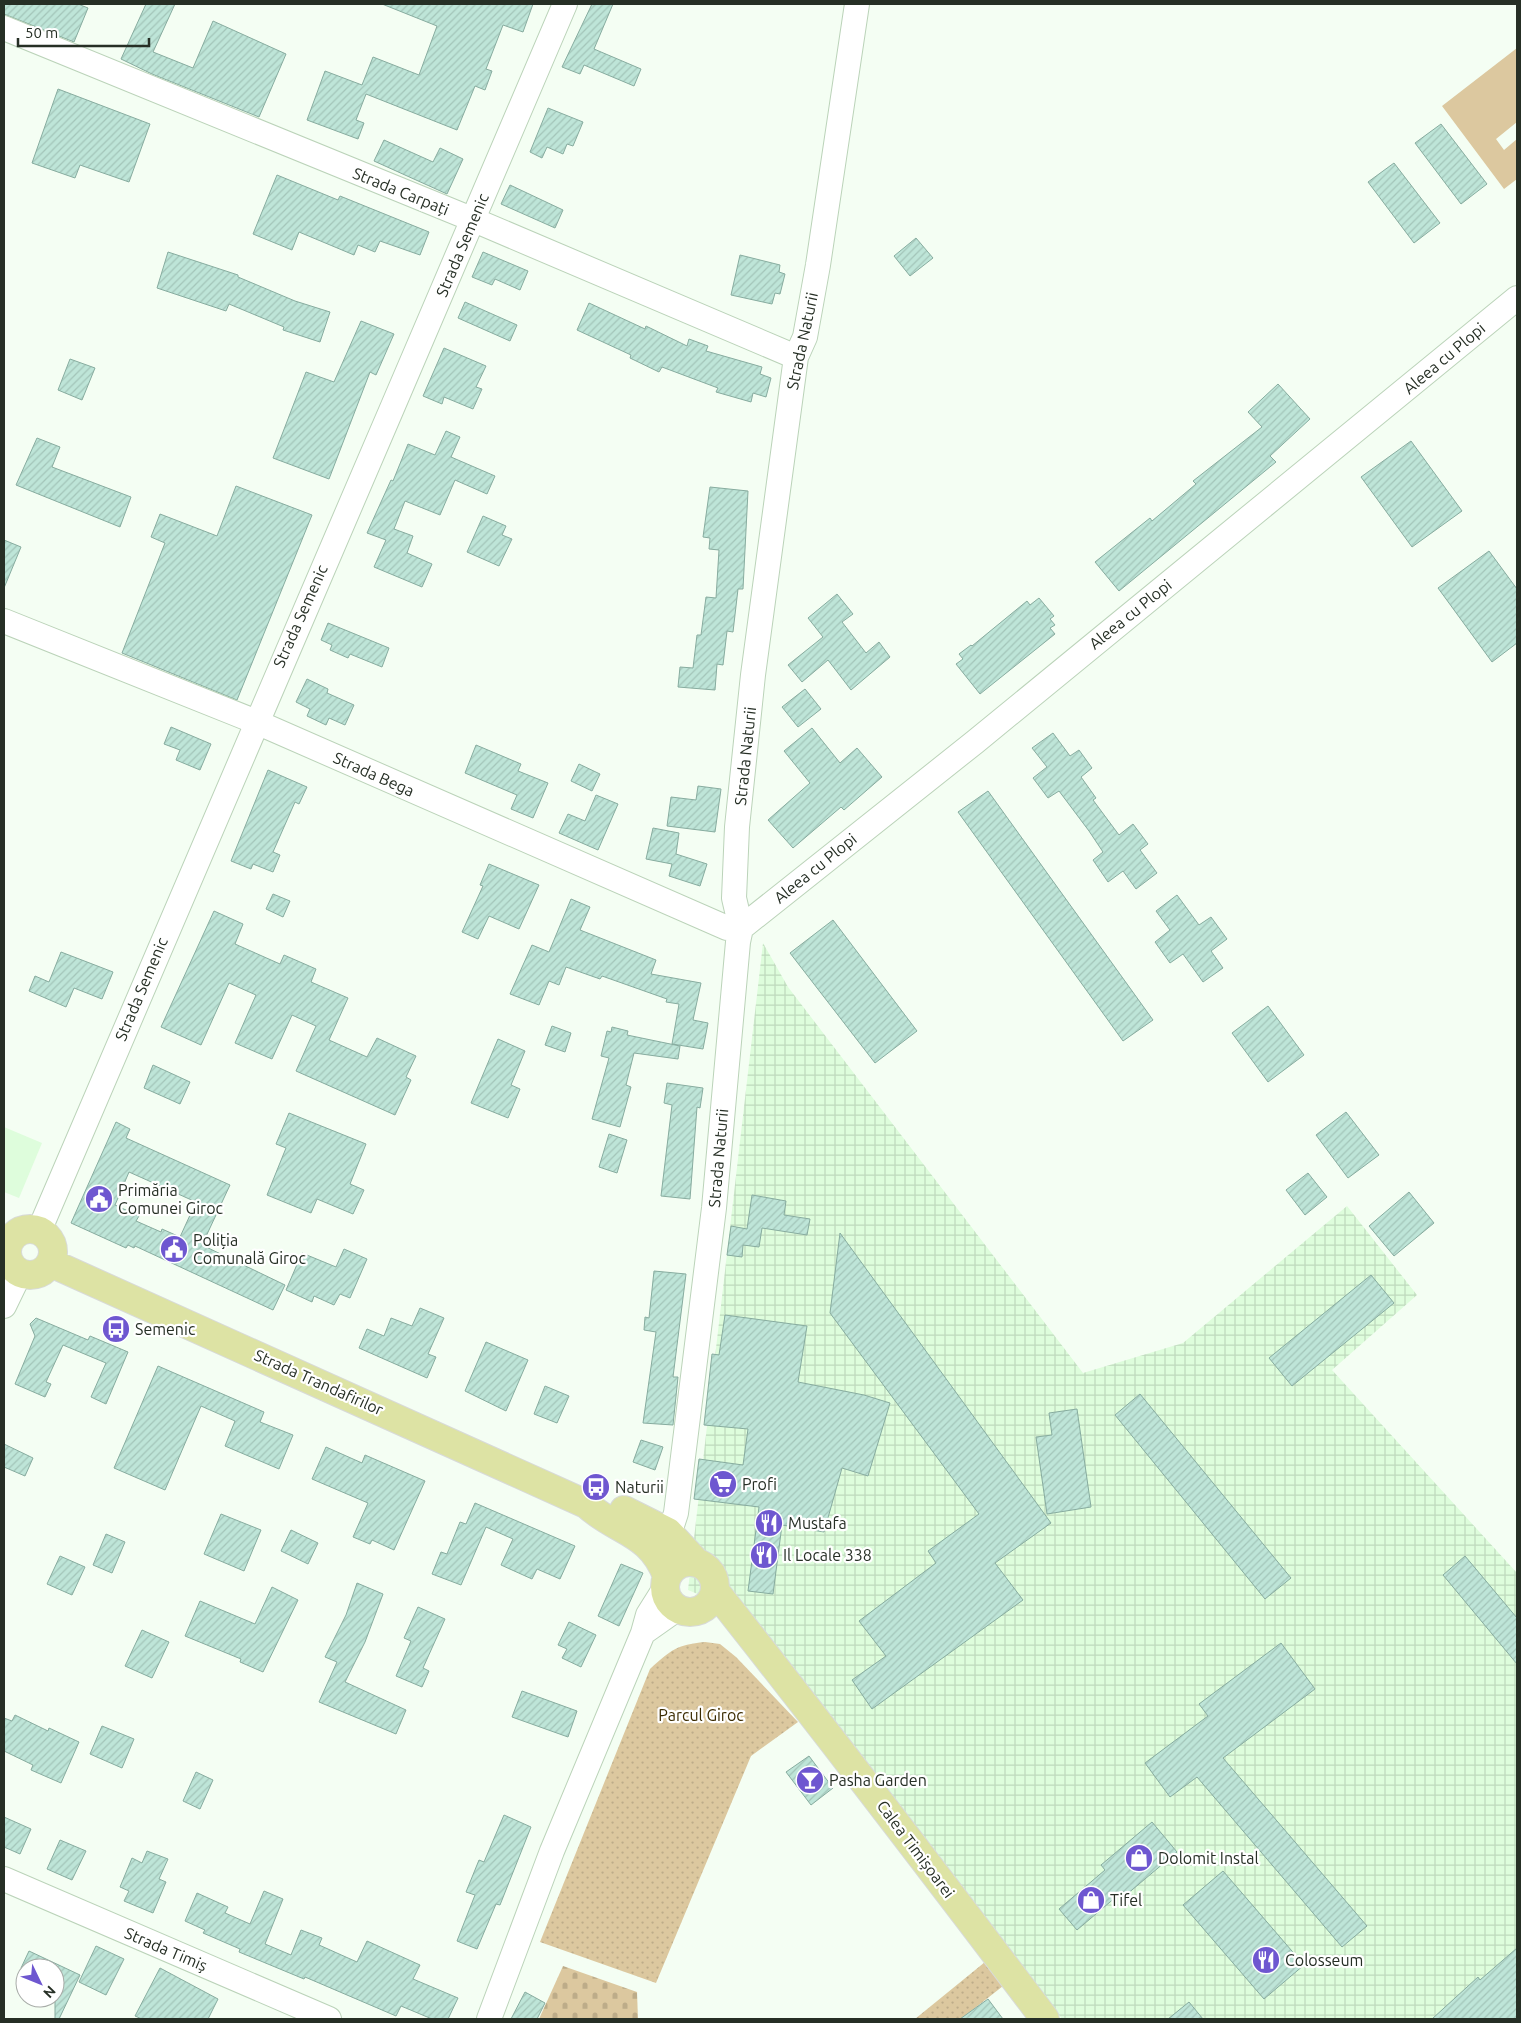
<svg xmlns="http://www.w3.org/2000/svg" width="1521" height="2023" viewBox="0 0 1521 2023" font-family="Ubuntu,sans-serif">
<defs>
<pattern id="industrial-grid" width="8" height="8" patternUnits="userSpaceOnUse" patternTransform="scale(1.25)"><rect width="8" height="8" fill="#defddc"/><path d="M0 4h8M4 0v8" fill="none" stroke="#bed9bd"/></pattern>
<pattern id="cemetery-stones" width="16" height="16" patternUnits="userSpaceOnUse" patternTransform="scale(1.25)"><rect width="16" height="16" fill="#dcc89f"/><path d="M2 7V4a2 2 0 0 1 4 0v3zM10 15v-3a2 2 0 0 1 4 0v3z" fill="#bdac89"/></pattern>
<pattern id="park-dots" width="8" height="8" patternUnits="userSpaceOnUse" patternTransform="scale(1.25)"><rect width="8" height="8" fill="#dcc89f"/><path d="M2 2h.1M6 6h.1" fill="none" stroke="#bdac89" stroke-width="1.8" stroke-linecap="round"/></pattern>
<pattern id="building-hatch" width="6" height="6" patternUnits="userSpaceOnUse" patternTransform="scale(1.25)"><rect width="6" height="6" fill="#bee5d8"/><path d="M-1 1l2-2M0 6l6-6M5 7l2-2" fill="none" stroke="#a3c5b9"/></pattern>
</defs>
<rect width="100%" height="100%" fill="#f4fef3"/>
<path fill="#defddc" d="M4 1127 42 1143 19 1198 4 1192Z"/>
<path fill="url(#industrial-grid)" d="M763 943 788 987 1083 1373 1183 1343 1347 1206 1417 1295 1332 1370 1517 1573V2019H1062L750 1616 688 1590Z"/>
<path fill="#dcc89f" d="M1517 48V122L1496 139 1504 150 1517 139V179L1504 189 1442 106Z"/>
<path fill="url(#cemetery-stones)" d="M563 1966 637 1992 638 2019H539Z"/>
<path fill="url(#park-dots)" d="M705 1642 720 1644 736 1657 798 1722 751 1756 656 1983 540 1942 650 1669C671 1650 676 1645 705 1642Z
M985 1962 1003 1986 961 2019H915Z"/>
<path fill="url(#building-hatch)" stroke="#87ac9f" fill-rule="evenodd" d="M4 4H78L88 8 74 42 4 14Z
M146 4H175L153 52 193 68 213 21 286 54 259 117 152 74 121 59Z
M382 4H533L523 32 503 25 486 69 492 71 485 90 475 86 457 130 366 94 356 120 364 123 358 139 307 120 325 71 362 85 373 57 419 75 437 26Z
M592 4H613L594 49 641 69 634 86 584 65 580 74 562 67Z
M58 89 150 124 129 182 80 165 75 178 32 163Z
M548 108 583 122 573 146 567 144 563 154 547 147 542 158 530 152Z
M1441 124 1487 184 1461 204 1415 143Z
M384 140 433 162 440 148 463 159 447 194 374 161Z
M1394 163 1440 223 1414 243 1368 182Z
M277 175 338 200 340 196 429 232 420 255 380 241 375 252 358 245 354 255 299 232 292 250 253 234Z
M510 185 563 210 555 228 501 204Z
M916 238 933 258 910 276 894 256Z
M168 252 238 275V277L295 301 330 312 320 342 283 330 284 327 229 304 226 311 157 288Z
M483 252 528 271 520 290 495 279 492 285 472 277Z
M740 255 780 265 779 272 785 274 780 294 775 293 772 304 731 295Z
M465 302 517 325 510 341 458 318Z
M589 303 645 329 646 326 687 346 689 339 708 346 706 351 762 367 760 374 771 378 766 397 753 393 751 402 716 392 718 388 662 367 659 372 630 358 631 355 577 330Z
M361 321 394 334 376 375 370 372 329 479 273 458 306 372 334 382Z
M444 348 486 366 476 387 482 389 473 409 444 397 442 404 423 396Z
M70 359 95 368 82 400 58 390Z
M1278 384 1310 419 1270 456 1276 462 1119 591 1095 562 1150 518 1152 521 1196 484 1193 481 1262 427 1248 412Z
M446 431 460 437 451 457 495 476 487 494 455 480 440 515 405 501 394 529 413 536 407 553 432 564 422 587 374 567 386 540 367 533 391 480 393 481 408 444 435 455Z
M37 438 60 447 52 467 131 497 120 527 16 485Z
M1411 441 1462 511 1412 547 1361 477Z
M236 486 312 515 237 700 122 653 165 543 151 537 160 514 217 536Z
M710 487 748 491 743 589H738L733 632 727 631 723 665 717 664 715 690 678 687 680 667 693 668 697 635H701L706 597 716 598 719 550 709 549 710 538 703 537Z
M483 516 506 526 502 535 512 539 499 566 467 552Z
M4 540 21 547 4 588Z
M1489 551 1517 589V643L1492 662 1438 588Z
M837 594 853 614 842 622 866 653 879 642 890 657 851 690 828 660 802 682 788 665 823 637 808 618Z
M1039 598 1054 616 1050 619 1055 625 1050 628 1055 634 980 694 956 664 963 659 959 654 971 645 972 646 1027 601 1030 605Z
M328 623 389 648 382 667 350 654 348 658 330 650 332 645 321 640Z
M307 679 328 689 327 693 354 705 345 725 329 718 326 725 307 716 310 709 296 702Z
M805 689 821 709 798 727 782 707Z
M171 727 211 744 200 770 176 760 180 750 164 744Z
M812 728 840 763 857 748 882 777 844 810 841 807 793 848 768 820 810 783 784 751Z
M1053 733 1070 756 1079 750 1092 768 1081 777 1096 798 1093 800 1119 835 1133 824 1148 844 1140 850 1157 873 1136 889 1123 871 1108 882 1093 860 1103 852 1089 831 1059 791 1048 798 1033 778 1047 767 1032 748Z
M476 745 521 764 518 771 548 783 533 818 511 809 517 795 465 773Z
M579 764 600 774 592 791 571 781Z
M268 770 307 787 299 804 295 802 273 852 280 855 273 872 253 864 251 869 231 861Z
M698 786 721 789 715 832 667 826 671 797 696 800Z
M988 791 1153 1020 1123 1041 958 812Z
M596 795 618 804 598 850 559 833 568 814 585 821Z
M653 828 679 833 676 854 707 864 700 886 669 876 672 864 646 859Z
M489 864 539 885 519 929 489 916 478 939 462 932 483 886 480 885Z
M273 894 290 901 283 917 266 909Z
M1177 895 1199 925 1211 917 1227 939 1211 951 1223 968 1203 982 1183 954 1170 963 1155 942 1170 930 1156 911Z
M571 899 590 907 580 930 656 960 651 974 701 983 693 1020 708 1023 703 1049 672 1044 679 1004 666 1002 667 999 602 976 600 979 566 967 559 985 549 981 539 1005 510 994 532 945 549 952Z
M214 911 243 924 235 944 280 964 284 955 316 969 311 982 348 998 329 1040 367 1057 377 1038 416 1056 406 1077 411 1080 395 1115 296 1071 316 1026 292 1015 272 1059 235 1043 256 995 229 983 201 1045 161 1027Z
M833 920 917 1031 875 1063 790 953Z
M61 952 113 972 102 999 74 988 66 1007 29 991 35 976 49 982Z
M1268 1006 1304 1055 1268 1082 1232 1033Z
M552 1026 571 1033 565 1052 545 1045Z
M612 1027 628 1031 627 1035 680 1046 678 1059 634 1053 626 1085 631 1087 620 1127 592 1119 609 1058 601 1056 607 1031 611 1032Z
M498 1039 525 1051 511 1085 520 1089 508 1118 471 1103Z
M153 1065 190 1082 180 1104 144 1088Z
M667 1083 703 1088 700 1108 697 1107 690 1199 661 1196 672 1105 664 1103Z
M1346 1112 1379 1155 1348 1178 1316 1135Z
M289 1113 366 1144 350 1184 364 1190 353 1214 317 1199 311 1213 267 1195 286 1148 276 1144Z
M116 1122 130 1129 126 1138 230 1185 202 1245 285 1285 273 1310 135 1246 134 1248 128 1245 126 1248 71 1223ZM129 1172 196 1202 180 1237 162 1229 161 1232 136 1221 139 1216 115 1205Z
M609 1134 627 1140 617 1173 599 1167Z
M1308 1173 1327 1197 1305 1215 1286 1190Z
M1409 1192 1434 1223 1394 1256 1369 1226Z
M752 1195 786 1201 784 1215 810 1219 807 1235 762 1228 759 1247 743 1245 742 1257 727 1255 731 1226 747 1229Z
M840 1233 1051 1523 995 1563 1023 1600 872 1709 852 1680 886 1656 859 1621 936 1563 928 1551 979 1514 830 1313Z
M344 1249 367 1259 350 1298 340 1294 334 1305 314 1296 312 1302 286 1290 302 1253 336 1267Z
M654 1271 686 1274 673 1377H678L673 1425 643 1423 656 1332 644 1330 645 1317 649 1318Z
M1371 1275 1394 1303 1292 1386 1269 1358Z
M420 1308 444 1318 428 1354 436 1357 427 1378 359 1348 367 1329 384 1336 391 1318 412 1326Z
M725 1315 807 1326 798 1382 864 1395 890 1403 868 1476 842 1468 824 1532 782 1525 773 1594 748 1591 759 1507 694 1499 699 1459 743 1465 748 1429 704 1425 712 1354 719 1355Z
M36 1318 88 1340 90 1336 128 1352 106 1404 91 1397 106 1363 63 1345 46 1382 51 1384 45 1397 15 1384 35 1336 30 1324Z
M486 1342 528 1360 506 1411 465 1391Z
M158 1366 264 1412 260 1422 293 1435 279 1469 225 1446 235 1421 201 1406 165 1490 114 1468Z
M545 1386 569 1396 557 1423 534 1414Z
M1140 1394 1291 1578 1265 1599 1115 1415Z
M1077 1409 1091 1507 1047 1514 1036 1437 1052 1435 1049 1413Z
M641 1440 663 1447 655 1470 633 1462Z
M4 1444 33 1458 25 1476 4 1467Z
M326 1447 362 1463 365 1455 425 1481 394 1550 372 1540 370 1544 353 1537 368 1503 312 1479Z
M475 1503 575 1546 560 1579 537 1569 532 1579 501 1565 513 1539 486 1527 461 1585 432 1574 441 1552 447 1554 460 1522 466 1524Z
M221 1514 261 1530 244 1571 204 1554Z
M291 1530 318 1543 308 1564 281 1551Z
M106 1534 125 1542 112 1573 93 1565Z
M60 1556 85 1567 72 1595 47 1584Z
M1465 1556 1517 1618V1664L1443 1575Z
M621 1564 643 1573 619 1626 598 1616Z
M357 1583 383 1594 365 1642 345 1682 406 1710 396 1734 319 1702 337 1662 325 1657 346 1615Z
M272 1587 298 1600 263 1672 240 1662 241 1659 185 1636 200 1601 255 1624Z
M418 1607 445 1619 423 1668 429 1671 422 1687 396 1676 411 1641 404 1638Z
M569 1622 596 1635 581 1667 562 1658 567 1649 558 1645Z
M142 1630 169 1642 152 1678 125 1666Z
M1281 1643 1315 1689 1223 1758 1367 1926 1342 1947 1197 1777 1170 1797 1145 1763 1208 1716 1199 1704Z
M522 1691 577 1711 568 1737 512 1717Z
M15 1715 48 1731 49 1728 79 1742 61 1783 31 1770 33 1765 4 1751V1718L12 1721Z
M102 1726 134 1739 122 1768 90 1754Z
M809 1756 833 1788 811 1805 786 1772Z
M196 1772 213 1780 200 1809 183 1801Z
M504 1815 531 1827 500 1905 496 1904 477 1949 457 1941 475 1895 466 1892 479 1860 484 1862Z
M4 1817 31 1829 20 1854 4 1847Z
M1152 1822 1177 1852 1126 1895 1123 1891 1077 1930 1059 1909 1105 1870 1101 1865Z
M60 1840 86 1851 72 1880 47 1869Z
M147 1851 168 1859 159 1879 166 1882 153 1913 124 1901 129 1891 120 1887 132 1858 142 1863Z
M1223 1871 1304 1965 1264 1999 1183 1905Z
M264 1891 283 1899 265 1944 291 1955 301 1930 322 1938 319 1945 357 1962 367 1941 420 1965 413 1979 458 1998 448 2019H432L401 2006 396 2016 305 1977 304 1979 239 1952 240 1949 203 1933 205 1930 185 1921 197 1893 228 1907 225 1913 250 1924Z
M96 1946 124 1959 106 1995 79 1982Z
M1517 1948V2019H1432L1478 1977 1480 1980Z
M29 1951 80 1975 59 2019H55V1968H21Z
M160 1968 218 1999 208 2019H142L135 2016Z
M525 1992 545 2003 537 2019H511Z
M988 1999 1003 2019H960Z
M1189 2002 1203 2019H1168Z"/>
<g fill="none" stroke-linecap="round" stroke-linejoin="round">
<defs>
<path id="minor" d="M4 28 474 220 796 357
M4 621 254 721 727 928H741
M741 928 975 742 1517 298
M39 1231C211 820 392 414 565 4
M4 1306 20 1273
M664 1550 676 1513 678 1497 714 1208 738 942 741 928 734 898 737 827 753 675 796 357 805 337 818 265 857 4
M643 1633 677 1609
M4 1879 329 2019
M489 2019 552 1851 643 1633 648 1615 665 1588"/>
<path id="major" d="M7 1252a23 23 0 1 1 46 0a23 23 0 1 1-46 0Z
M51 1263 586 1504C618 1533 650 1531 667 1576
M624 1510 668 1532 696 1562
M665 1587a25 25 0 1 1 50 0a25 25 0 1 1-50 0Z
M715 1591C827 1732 936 1875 1045 2019"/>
</defs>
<use href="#minor" stroke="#bbd3b9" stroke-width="26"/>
<use href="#major" stroke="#d8dad8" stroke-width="30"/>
<use href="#minor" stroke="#fff" stroke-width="24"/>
<use href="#major" stroke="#dde3a4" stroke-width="28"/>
</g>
<defs>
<symbol id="civic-disc" viewBox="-11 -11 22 22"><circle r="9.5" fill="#6e57d0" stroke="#fff"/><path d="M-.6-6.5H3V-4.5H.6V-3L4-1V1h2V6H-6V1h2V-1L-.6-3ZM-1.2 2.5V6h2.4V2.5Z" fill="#fff"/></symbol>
<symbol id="bus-disc" viewBox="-11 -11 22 22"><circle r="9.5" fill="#6e57d0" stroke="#fff"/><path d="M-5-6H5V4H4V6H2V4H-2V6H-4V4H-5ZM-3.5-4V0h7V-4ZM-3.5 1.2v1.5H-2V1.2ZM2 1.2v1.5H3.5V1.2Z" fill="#fff"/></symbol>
<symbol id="supermarket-disc" viewBox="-11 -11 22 22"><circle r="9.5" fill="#6e57d0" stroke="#fff"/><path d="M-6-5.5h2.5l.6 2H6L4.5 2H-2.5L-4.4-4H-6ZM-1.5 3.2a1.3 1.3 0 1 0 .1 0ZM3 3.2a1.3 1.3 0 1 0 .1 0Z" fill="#fff"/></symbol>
<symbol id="restaurant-disc" viewBox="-11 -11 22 22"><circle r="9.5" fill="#6e57d0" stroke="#fff"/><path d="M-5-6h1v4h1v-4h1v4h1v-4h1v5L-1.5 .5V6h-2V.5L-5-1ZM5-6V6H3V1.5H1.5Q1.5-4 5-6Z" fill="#fff"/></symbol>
<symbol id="bar-disc" viewBox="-11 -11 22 22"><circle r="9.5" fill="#6e57d0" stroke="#fff"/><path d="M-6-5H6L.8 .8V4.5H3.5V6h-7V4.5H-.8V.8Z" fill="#fff"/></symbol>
<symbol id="shop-disc" viewBox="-11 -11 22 22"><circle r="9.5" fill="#6e57d0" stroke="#fff"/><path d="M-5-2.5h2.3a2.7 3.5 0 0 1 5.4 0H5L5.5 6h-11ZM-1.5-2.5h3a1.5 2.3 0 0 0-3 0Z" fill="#fff"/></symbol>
</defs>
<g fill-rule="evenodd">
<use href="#civic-disc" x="83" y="1183" width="32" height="32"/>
<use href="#civic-disc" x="158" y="1233" width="32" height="32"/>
<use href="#bus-disc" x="100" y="1313" width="32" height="32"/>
<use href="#supermarket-disc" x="707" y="1468" width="32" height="32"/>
<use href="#bus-disc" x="580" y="1471" width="32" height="32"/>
<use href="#restaurant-disc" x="753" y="1507" width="32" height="32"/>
<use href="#restaurant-disc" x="748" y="1539" width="32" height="32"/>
<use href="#bar-disc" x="794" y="1764" width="32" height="32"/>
<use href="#shop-disc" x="1123" y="1842" width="32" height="32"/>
<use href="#shop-disc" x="1075" y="1884" width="32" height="32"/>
<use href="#restaurant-disc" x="1250" y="1944" width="32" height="32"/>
</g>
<g text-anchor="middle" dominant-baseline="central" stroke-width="4.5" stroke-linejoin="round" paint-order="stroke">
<g font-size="16" fill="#262f25" stroke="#fff">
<text transform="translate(401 191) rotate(22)">Strada Carpați</text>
<text transform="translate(462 245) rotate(-67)">Strada Semenic</text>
<text transform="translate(802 341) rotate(-78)">Strada Naturii</text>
<text transform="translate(1444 358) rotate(-40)">Aleea cu Plopi</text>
<text transform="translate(1130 614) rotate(-39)">Aleea cu Plopi</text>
<text transform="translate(300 616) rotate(-66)">Strada Semenic</text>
<text transform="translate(745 756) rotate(-84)">Strada Naturii</text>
<text transform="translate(374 774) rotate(24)">Strada Bega</text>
<text transform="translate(815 868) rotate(-39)">Aleea cu Plopi</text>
<text transform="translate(141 989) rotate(-67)">Strada Semenic</text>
<text transform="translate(718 1158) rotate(-85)">Strada Naturii</text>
<text transform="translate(319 1382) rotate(24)">Strada Trandafirilor</text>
<text transform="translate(916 1849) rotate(53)">Calea Timișoarei</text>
<text transform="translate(166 1949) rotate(23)">Strada Timiș</text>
</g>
<g font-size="16" fill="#262f25" stroke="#fff" text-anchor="start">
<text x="118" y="1190">Primăria<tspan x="118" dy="18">Comunei Giroc</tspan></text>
<text x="193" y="1240">Poliția<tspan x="193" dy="18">Comunală Giroc</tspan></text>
<text x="135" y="1329">Semenic</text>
<text x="742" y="1484">Profi</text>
<text x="615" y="1487">Naturii</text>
<text x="788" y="1523">Mustafa</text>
<text x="783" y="1555">Il Locale 338</text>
<text x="829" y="1780">Pasha Garden</text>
<text x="1158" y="1858">Dolomit Instal</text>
<text x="1110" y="1900">Tifel</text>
<text x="1285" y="1960">Colosseum</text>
</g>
<g font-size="16" fill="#3b2b01" stroke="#fff">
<text x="701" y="1715">Parcul Giroc</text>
</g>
</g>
<rect width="1521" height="2023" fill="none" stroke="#262f25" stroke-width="10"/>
<g transform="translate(40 1983) rotate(133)"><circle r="24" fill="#ffffff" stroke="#a8aca8"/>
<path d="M0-4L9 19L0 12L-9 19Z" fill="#6e57d0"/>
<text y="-8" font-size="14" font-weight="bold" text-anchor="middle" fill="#262f25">N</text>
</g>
<path d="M18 38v8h131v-8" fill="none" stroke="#262f25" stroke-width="2.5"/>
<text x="25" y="38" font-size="15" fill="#262f25" stroke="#ffffff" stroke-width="4" paint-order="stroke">50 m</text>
</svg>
